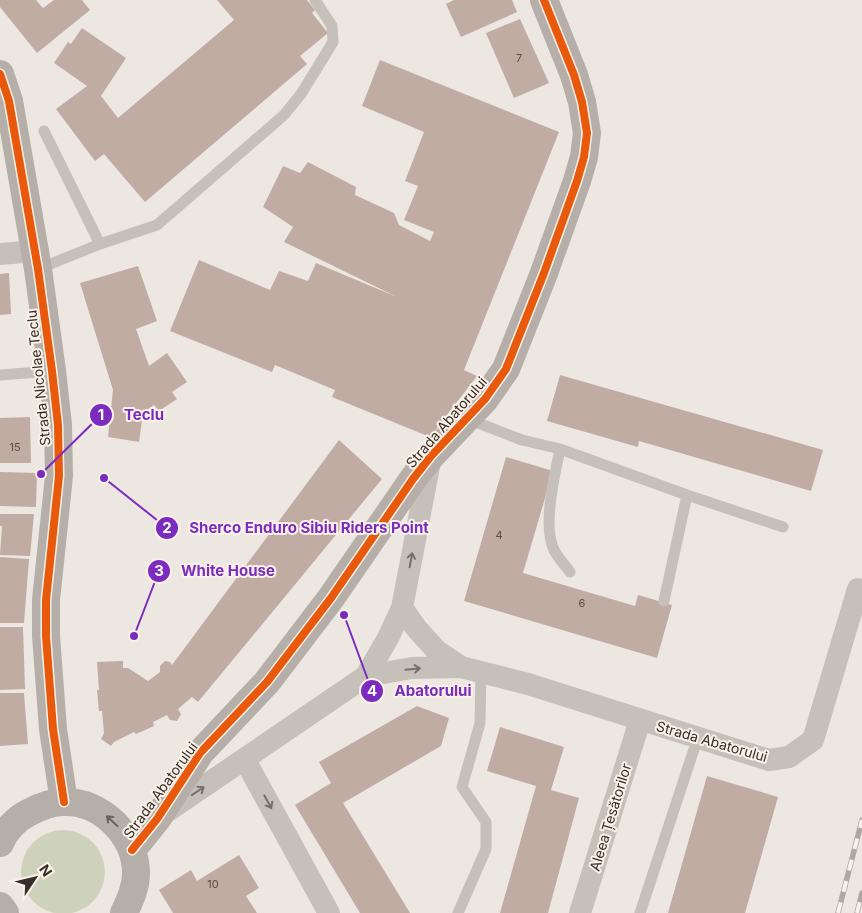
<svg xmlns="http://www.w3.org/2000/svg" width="862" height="913" viewBox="0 0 862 913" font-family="Inter,sans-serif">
<rect width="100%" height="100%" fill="#ede7e1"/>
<path fill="#ced2bb" d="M21 872a42 42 0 1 1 84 0a42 42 0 1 1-84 0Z"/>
<path fill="#c1aca3" d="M0 0H36L43 8 54 0H82L90 10 37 53 0 7Z
M217 0H307L315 10 312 13 328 33 300 56 307 64 145 202 104 154 95 161 56 109 87 86 54 63 68 42 71 44 82 28 126 58 101 96 118 118 234 20Z
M454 0H512L517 12 461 37 446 4Z
M520 19 549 83 514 98 486 33Z
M380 60 559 132 464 370 477 376 430 437 332 397 335 390 275 365 272 372 170 331 199 260 270 290 279 271 308 281 316 263 397 297 284 242 293 227 263 207 283 166 300 173 308 162 356 187 355 195 394 213 399 225 430 241 434 232 404 220 418 186 405 181 424 132 362 106Z
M138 266 157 321 136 329 149 366 167 353 187 382 172 392 177 399 159 411 154 405 143 413 139 442 108 437 113 390 80 283Z
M9 273 11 314 0 315V274Z
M560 375 823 450 811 491 639 441 638 447 547 421Z
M30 417 31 463H0V418Z
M339 440 382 479 198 702 192 697 178 709 181 714 177 721 170 720 167 715 153 722 154 726 136 734 134 732 114 742 111 746 101 739 104 733 102 711H99L97 690H99L97 662 123 661V668H128L148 681 160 672V666L165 661 170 662 172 665Z
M506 457 553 471 523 573 635 606 638 595 672 605 657 658 464 601Z
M0 472 37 473 36 507 0 506Z
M0 514H34L30 556 0 555 2 526H0Z
M0 557 29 559 24 623H0Z
M0 627H23L25 689 0 690Z
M0 693H24L28 744 0 746Z
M417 706 449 718 441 746 343 803 410 913H360L295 805 331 783 319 762Z
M500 727 564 747 551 790 579 798 548 913H500L536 786 487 771Z
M707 776 778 797 745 913H668Z
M239 855 259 888 246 896 257 913H173L159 890 191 870 197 881Z"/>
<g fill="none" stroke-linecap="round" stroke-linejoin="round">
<path stroke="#c6c0ba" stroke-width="11" d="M44 131 100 244
M38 269 100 244 157 225 284 115 301 94 333 42 332 26 315 0
M0 375 52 371
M468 419 522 440 560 449 687 495 783 527
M560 449C555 475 542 525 554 550 558 558 565 565 570 572
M664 601 687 495
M458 913 486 849V822L462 787 480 723 481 672
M640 913 698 737"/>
<path stroke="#c6c0ba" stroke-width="22" d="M0 254 35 251
M402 608 417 629 437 651 461 667
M366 676 388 638 402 608 431 456
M245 760 329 913
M162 815 366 676 412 668 461 667 528 684 769 760 789 757 813 740 858 589
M580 913 640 720"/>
<path stroke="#b5aea9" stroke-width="28" d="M0 74 9 101 38 269 52 371 58 425 59 476 46 600V636L53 729 64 802
M0 843C5 831 16 819 28 813 39 807 51 802 64 802 102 801 136 836 136 873 136 888 130 900 124 913
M132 850 157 819 200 753 267 682 331 598 413 479 431 456 485 399 506 369 544 273 577 181 584 157 587 133 582 102 574 75 544 0
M0 906 5 913"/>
<defs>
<path id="rail" d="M838 913 862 820
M857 913 862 893"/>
</defs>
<use href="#rail" stroke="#aea8a4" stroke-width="5.5"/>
<use href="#rail" stroke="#faf2e9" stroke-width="4" stroke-dasharray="11" stroke-linecap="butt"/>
<defs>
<path id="cycleway" d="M0 74 9 101 38 269 52 371 58 425 59 476 46 600V636L53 729 64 802
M132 850 157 819 200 753 267 682 331 598 413 479 431 456 485 399 506 369 544 273 577 181 584 157 587 133 582 102 574 75 544 0"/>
</defs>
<use href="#cycleway" stroke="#faf2e9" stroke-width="11"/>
<use href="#cycleway" stroke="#e8590c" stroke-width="8"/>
</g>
<defs><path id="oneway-shaft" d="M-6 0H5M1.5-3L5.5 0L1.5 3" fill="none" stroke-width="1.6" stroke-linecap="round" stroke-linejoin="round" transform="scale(1.25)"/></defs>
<g stroke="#776f6a">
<use href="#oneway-shaft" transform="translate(411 560) rotate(-79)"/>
<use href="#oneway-shaft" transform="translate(413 669) rotate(-5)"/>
<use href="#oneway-shaft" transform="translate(198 791) rotate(-34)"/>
<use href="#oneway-shaft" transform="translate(268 802) rotate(61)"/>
</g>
<use stroke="#69615c" href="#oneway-shaft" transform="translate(112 821) rotate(-137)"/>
<g text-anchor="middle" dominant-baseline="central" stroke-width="4" stroke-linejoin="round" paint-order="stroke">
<g font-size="11" fill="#5a4d47">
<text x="519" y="58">7</text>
<text x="15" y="447">15</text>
<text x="499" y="535">4</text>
<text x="582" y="603">6</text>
<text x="213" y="884">10</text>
</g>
<g font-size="14" fill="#372d28" stroke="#faf2e9">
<text transform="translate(38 378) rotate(-96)">Strada Nicolae Teclu</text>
<text transform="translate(446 422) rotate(-49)">Strada Abatorului</text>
<text transform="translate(712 741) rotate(16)">Strada Abatorului</text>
<text transform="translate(160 790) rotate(-54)">Strada Abatorului</text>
<text transform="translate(610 817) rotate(-73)">Aleea Țesătorilor</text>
</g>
</g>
<path fill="none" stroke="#7b2cbf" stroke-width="2" d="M41 474L101 415M104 478L167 528M134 636L159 571M344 615L372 691"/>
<g fill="#7b2cbf" stroke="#faf2e9" stroke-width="2">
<circle cx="41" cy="474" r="5"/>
<circle cx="104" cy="478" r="5"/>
<circle cx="134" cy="636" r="5"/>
<circle cx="344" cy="615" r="5"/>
<circle cx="101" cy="415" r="12"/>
<circle cx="167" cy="528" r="12"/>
<circle cx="159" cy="571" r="12"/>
<circle cx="372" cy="691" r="12"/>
</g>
<g font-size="15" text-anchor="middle" font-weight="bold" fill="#fff">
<text x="101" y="420">1</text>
<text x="167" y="533">2</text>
<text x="159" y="576">3</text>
<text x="372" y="696">4</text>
</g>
<g font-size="15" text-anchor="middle" font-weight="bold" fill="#7b2cbf" stroke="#faf2e9" stroke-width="4" stroke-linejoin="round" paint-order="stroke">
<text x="144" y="420">Teclu</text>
<text x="309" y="533">Sherco Enduro Sibiu Riders Point</text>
<text x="228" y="576">White House</text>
<text x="433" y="696">Abatorului</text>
</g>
<g transform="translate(35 878) rotate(55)" stroke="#faf2e9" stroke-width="4" paint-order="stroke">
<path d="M0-4L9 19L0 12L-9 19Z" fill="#372d28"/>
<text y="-8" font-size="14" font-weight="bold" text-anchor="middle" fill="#372d28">N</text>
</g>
</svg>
